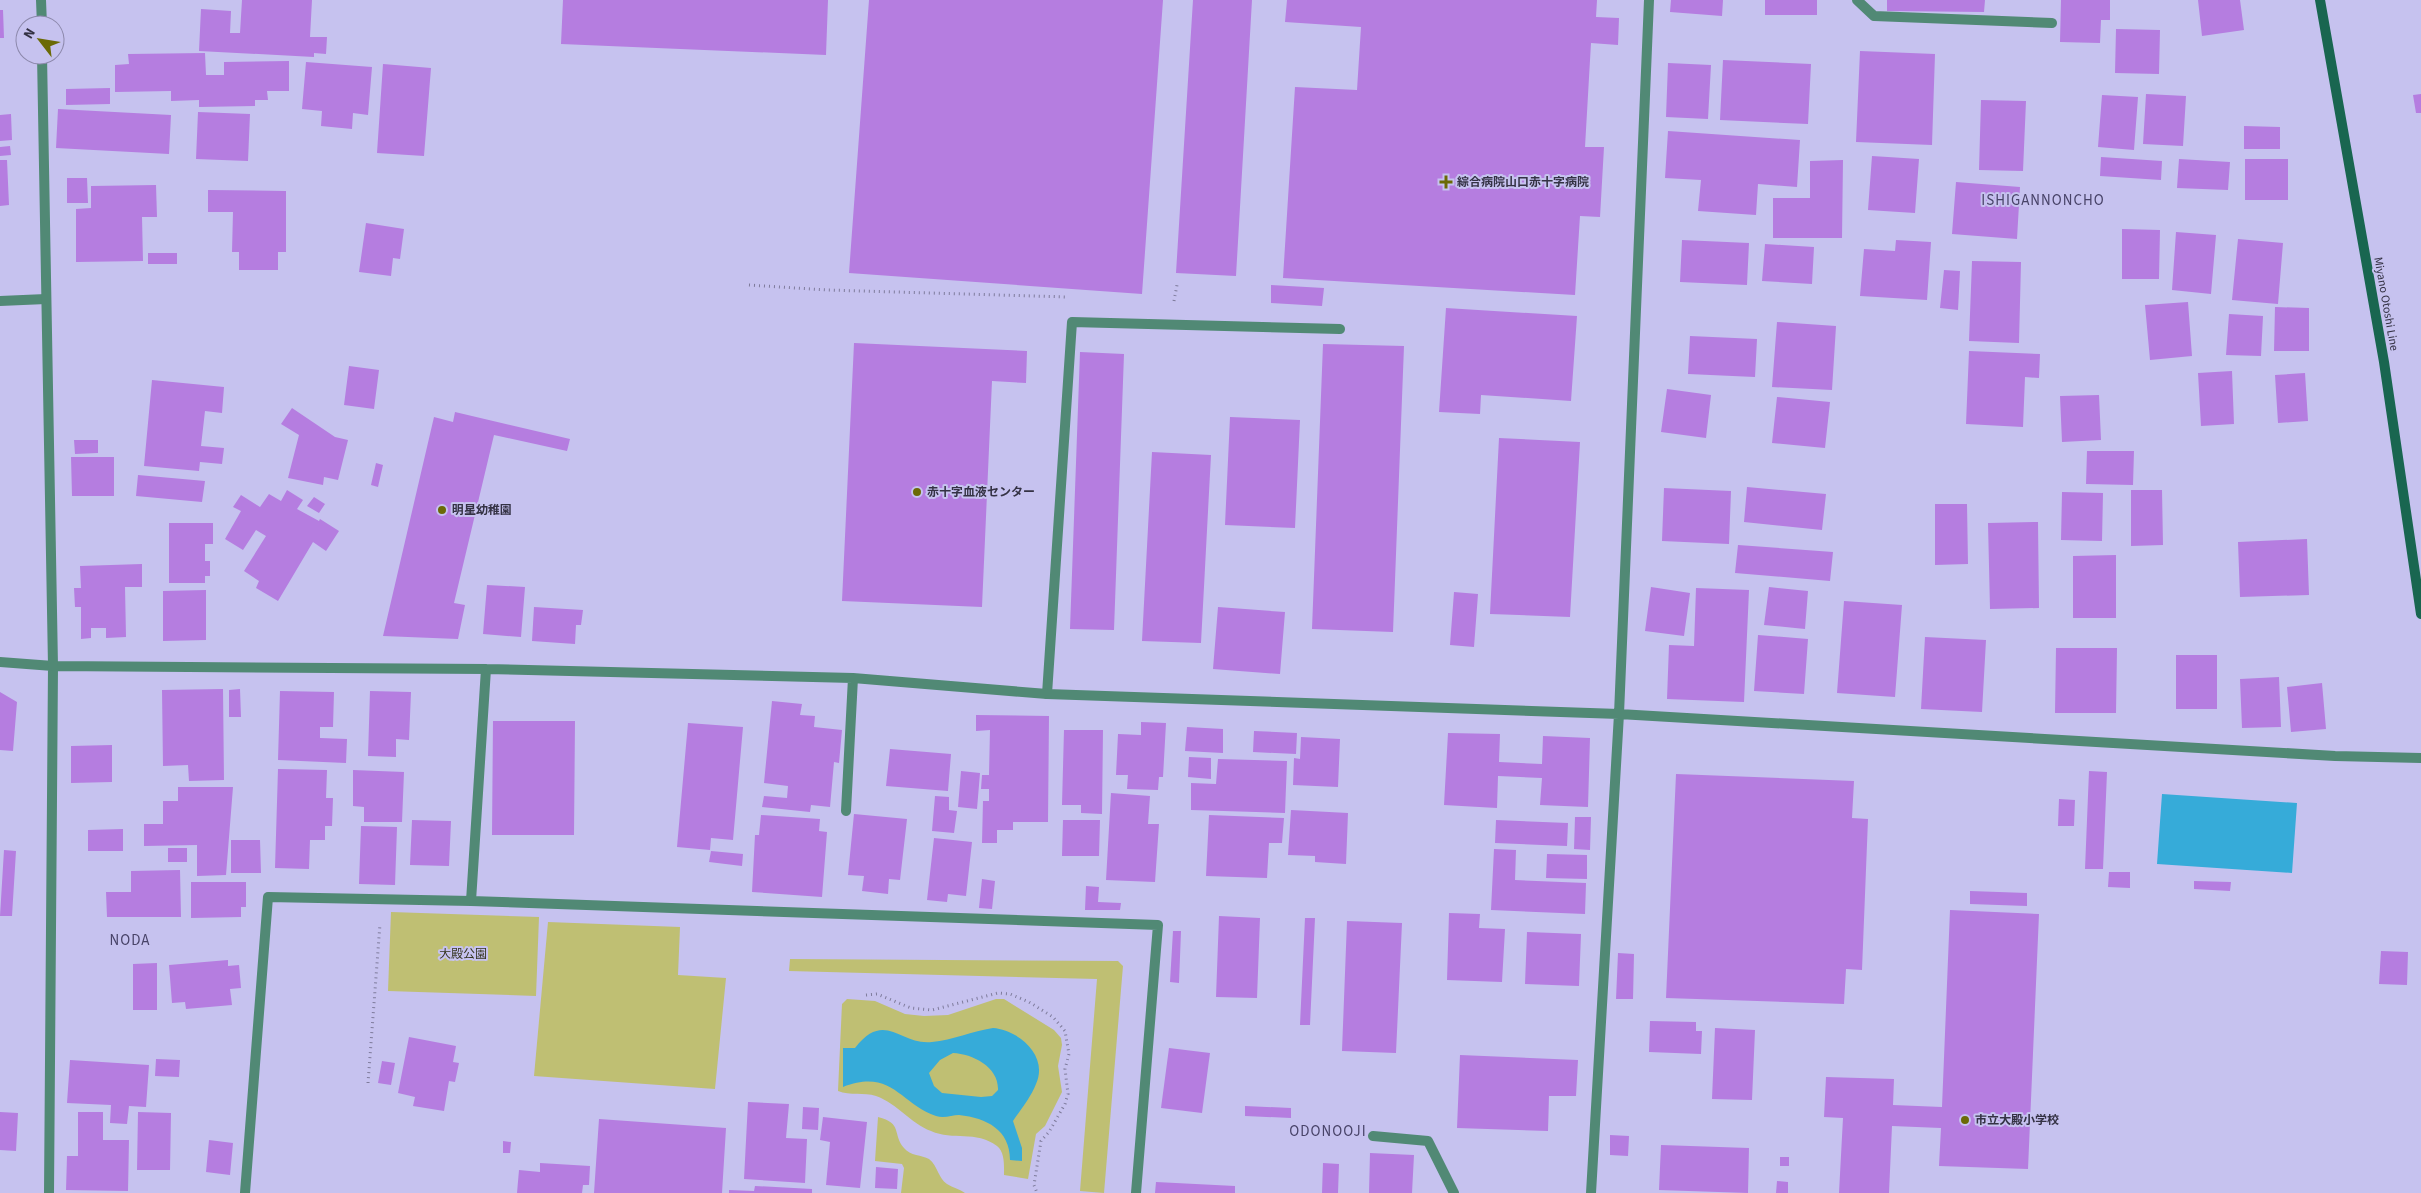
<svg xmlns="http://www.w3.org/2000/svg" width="2421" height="1193" viewBox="0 0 2421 1193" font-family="'Source Sans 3','Noto Sans JP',sans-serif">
<rect width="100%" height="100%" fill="#c6c2ef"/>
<path fill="#bfbf73" d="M391 912 539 917 536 996 388 991Z
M548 922 680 927 678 975 726 978 715 1089 534 1076Z
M790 959 1118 961 1123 966 1104 1193 1080 1191 1097 979 789 971Z
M847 999 875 1001 905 1014 924 1016 948 1015 996 999H1004L1054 1030 1061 1038 1062 1045 1058 1066 1062 1092 1045 1126 1036 1134 1028 1179 1004 1175C1004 1166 1005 1152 997 1146 976 1130 953 1141 931 1131 910 1123 898 1104 876 1096 864 1092 850 1096 838 1091L842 1004Z
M878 1117C903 1123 892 1134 904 1148 910 1156 922 1155 929 1159 938 1166 938 1178 947 1184 953 1188 960 1189 965 1193H901L904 1168 902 1164 875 1161Z"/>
<path fill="#36abd9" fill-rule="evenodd" d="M2162 794 2297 803 2292 873 2157 864Z
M993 1028C1018 1030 1049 1055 1036 1084 1031 1097 1021 1109 1013 1121L1022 1148V1161L1010 1160C1010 1130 987 1118 959 1115 952 1115 944 1119 936 1116 900 1104 892 1068 843 1087V1048H855C885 1009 901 1046 932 1042 953 1040 972 1031 993 1028ZM953 1053C973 1054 999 1067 998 1090L992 1096 981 1097 942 1093 934 1086 929 1073 940 1060Z"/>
<path fill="#b57de0" d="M242 0H312L310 37H327L326 54 314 53V57L199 51 201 9 231 11 230 33H240Z
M563 0H828L826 55 561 44Z
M869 0H1163L1142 294 849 273Z
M1193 0H1252L1236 276 1176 273Z
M1287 0H1597L1596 17 1619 18 1618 45 1591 43 1585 147H1604L1600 217 1580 216 1575 295 1283 278 1295 87 1357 90 1361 27 1285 22Z
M1671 0H1723L1722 16 1670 12Z
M1765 0H1817V15H1765Z
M1887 0H1985L1984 12 1887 11Z
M2061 0H2110V20H2101L2100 43 2060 42Z
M2198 0H2240L2244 30 2202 36Z
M0 10H3L4 38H0Z
M2116 29 2160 30 2159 74 2115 73Z
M1860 51 1935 54 1932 145 1856 142Z
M205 53 206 75H224V62L289 61V91H267L268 100H255V106L199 107V100L171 101V91L115 92V65L129 64 128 54Z
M1723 60 1811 64 1808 124 1720 120Z
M306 62 372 67 368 115 353 113 352 129 321 126 322 111 302 109Z
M1668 63 1711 65 1708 119 1666 117Z
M383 64 431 68 424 156 377 153Z
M110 88V104L66 105V89Z
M2146 94 2186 96 2183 146 2143 144Z
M2421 94V113H2416L2413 95Z
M2102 95 2138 97 2134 150 2098 147Z
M1981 100 2026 101 2023 171 1979 170Z
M58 109 171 115 169 154 56 148Z
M198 112 250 114 248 161 196 159Z
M11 114 12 140 0 141V115Z
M2244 126 2280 127V149H2244Z
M1668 131 1800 140 1797 187 1758 184 1756 215 1698 211 1701 180 1665 178Z
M10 146 11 155 0 156V147Z
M1872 156 1919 159 1915 213 1868 210Z
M2101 157 2162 161 2161 180 2100 176Z
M2179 159 2230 162 2228 190 2177 188Z
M2245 159H2288V200H2245Z
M0 160H7L9 205 0 206Z
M1843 160 1842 238H1773V198H1810V161Z
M67 178H87L88 203H67Z
M1956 182 2020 187 2017 239 1952 234Z
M156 185 157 217H142L143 261 76 262V209L91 208V186Z
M208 190 286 191V252H278V270H239V252H232L233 212H208Z
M366 223 404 229 400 259 393 258 391 276 359 272Z
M2122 229 2160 230 2159 279H2122Z
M2176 232 2216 235 2211 294 2172 290Z
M2238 239 2283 243 2278 304 2232 300Z
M1682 240 1749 243 1747 285 1680 282Z
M1896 240 1931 242 1927 300 1860 296 1864 249 1895 251Z
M1765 244 1814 247 1812 284 1762 281Z
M148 253H177V264H148Z
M1972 261 2021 262 2019 343 1969 341Z
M1944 270 1960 271 1958 310 1940 308Z
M1271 285 1324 288 1322 306 1271 303Z
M2188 302 2192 356 2150 360 2145 305Z
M2275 307 2309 308V351H2274Z
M1446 308 1577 316 1571 401 1481 395 1480 414 1439 412Z
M2229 314 2263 316 2261 356 2226 355Z
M1777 322 1836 326 1832 390 1772 387Z
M1690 336 1757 339 1755 377 1688 374Z
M854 343 1027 351 1026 383 992 381 982 607 842 601Z
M1323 344 1404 346 1393 632 1312 629Z
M1969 351 2040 354 2039 378 2025 377 2023 427 1966 424Z
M1080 352 1124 354 1114 630 1070 629Z
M349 366 379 370 374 409 344 405Z
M2232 371 2234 424 2201 426 2198 373Z
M2305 373 2308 421 2278 423 2275 375Z
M152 380 224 387 222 413 205 411 201 446 224 448 222 464 200 462 199 471 144 466Z
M1667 389 1711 395 1706 438 1661 432Z
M2099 395 2101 440 2062 442 2060 396Z
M1777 397 1830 402 1825 448 1772 443Z
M292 408 335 437 348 440 338 480 324 477 323 485 288 478 299 435 281 424Z
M455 412 570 439 567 451 494 435 454 603 465 605 458 639 383 636 434 417 453 422Z
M1230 417 1300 420 1295 528 1225 525Z
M1499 438 1580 442 1570 617 1490 614Z
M74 440H98V453L75 454Z
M2087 451H2134L2133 485 2086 484Z
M1152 452 1211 455 1201 643 1142 641Z
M71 457H114V496H72Z
M376 463 383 465 378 487 371 485Z
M138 475 205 481 202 502 136 496Z
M1747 487 1826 494 1822 530 1744 522Z
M1664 488 1731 491 1729 544 1662 541Z
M287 490 303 500 297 509 319 521 320 519 339 531 326 551 313 542 278 601 256 588 259 581 244 571 266 536 256 530 243 550 225 539 241 511 233 507 241 495 260 507 269 494 281 501Z
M2131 490H2162L2163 545 2131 546Z
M2062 492 2103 493 2102 541 2061 540Z
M314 497 325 504 319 513 307 506Z
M1935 504H1967L1968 564 1935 565Z
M2038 522 2039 608 1990 609 1988 523Z
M169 523H213V544H205V561H210V576H205V583H169Z
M2307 539 2309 595 2240 597 2238 542Z
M1738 545 1833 552 1830 581 1735 573Z
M2116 555V618H2073V556Z
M142 564V587H125L126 637 106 638V628H91V638L81 639V607H75L74 588H81L80 566Z
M487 585 525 587 521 637 483 634Z
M1651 587 1690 593 1684 636 1645 631Z
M1769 587 1808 591 1805 629 1764 625Z
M1696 588 1749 590 1744 702 1667 699 1669 645 1694 646Z
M206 590V640L163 641V591Z
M1454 592 1478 594 1474 647 1450 645Z
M1844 601 1902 605 1895 697 1837 693Z
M534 607 583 610 581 625H576L575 644 532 641Z
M1218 607 1285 612 1280 674 1213 669Z
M1758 635 1808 639 1804 694 1754 691Z
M1925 637 1986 640 1982 712 1921 709Z
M2056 648H2117L2116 713H2055Z
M2176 655H2217V709H2176Z
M2279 677 2281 727 2242 728 2240 679Z
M2322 683 2326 729 2291 732 2287 687Z
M223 689 224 780 189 781 188 765 163 766 162 690Z
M240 689 241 717H229V690Z
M280 691 334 692 333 727H320V738L347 739 346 763 278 760Z
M370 691 411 692 409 740 396 739V757L368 756Z
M0 692 17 702 13 751 0 750Z
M772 701 802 704 800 715 815 716 814 727 842 730 839 763 834 762 830 807 811 805 810 812 762 807 764 796 787 798 788 786 764 783Z
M976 715 1049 716 1048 822H1013V830H997V843H982L983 801H989V789H981L982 775H989L990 730 976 731Z
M493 721H575L574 835H492Z
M1141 722 1166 723 1163 777H1159L1158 790 1127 789 1128 775H1116L1118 734 1141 735Z
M688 723 743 727 733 840 711 838 710 850 677 847Z
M1187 727 1223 729V753L1185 751Z
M1064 730H1103L1102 814 1081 813V805H1062Z
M1254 731 1297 733 1296 754 1253 752Z
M1448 733 1500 734 1499 762 1542 764 1543 736 1590 738 1588 807 1540 805 1542 778 1498 776 1497 808 1444 805Z
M1301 737 1340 739 1338 787 1293 785 1294 758 1300 759Z
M112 745V782L71 783V746Z
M890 749 951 754 948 791 886 786Z
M1189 757 1211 758V779L1188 777Z
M1218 759 1287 761 1285 813 1191 810V783L1216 784Z
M278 769 327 770 326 798H333L332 826H325V840H310L309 869 275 868Z
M353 770 404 772 402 822H364V807L353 806Z
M961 771 980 773 977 809 958 807Z
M2089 771 2107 772 2103 869H2085Z
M1676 774 1854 781 1852 818 1868 819 1862 970 1846 969 1844 1004 1666 998Z
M178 787H233L226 875 197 876V845L144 846V824H163V801H178Z
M1111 793 1150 796 1148 824H1159L1155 882 1106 880Z
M935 796 949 797V810L957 811 954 833 932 831Z
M2059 799 2075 800 2074 826H2058Z
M1291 810 1348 813 1346 864 1315 862V856L1288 855Z
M854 814 907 819 900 880 889 879 888 894 862 891 864 876 848 875Z
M761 815 820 819 819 831 827 832 822 897 752 892 755 835H759Z
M1209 815 1284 818 1282 843H1269L1267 878 1206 876Z
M1575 817H1591L1590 850 1574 849Z
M412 820 451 821 449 866 410 865Z
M1063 820H1100L1099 856H1062Z
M1496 820 1568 823 1567 846 1495 843Z
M361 826 397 827 395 885 359 884Z
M123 829V851H88V830Z
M934 838 972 842 966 896 948 894 947 902 927 900Z
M231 840H260L261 873H231Z
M168 848H187V862H168Z
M1494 849 1516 850 1515 880 1586 883 1585 914 1491 910Z
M4 850 16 851 12 916H0Z
M711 851 743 854 742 866 709 862Z
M1547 854 1587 855V879L1546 878Z
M180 870 181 917H107L106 892H131V871Z
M2109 872H2130V888L2108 887Z
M982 879 995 881 992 909 979 908Z
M2194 881 2231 882 2230 891 2194 889Z
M191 882H246V907H241V917L191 918Z
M1086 886 1099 887 1098 902 1121 903 1120 910H1085Z
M1970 891 2027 893V906L1970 904Z
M1950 910 2039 914 2028 1169 1939 1166 1941 1128 1892 1126 1889 1193H1839L1843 1118 1824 1117 1826 1077 1894 1079 1893 1105 1942 1107Z
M1449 913 1480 914 1479 928 1505 929 1502 982 1447 980Z
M1219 916 1260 918 1257 998 1216 997Z
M1305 918H1315L1310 1025H1300Z
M1347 921 1402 923 1396 1053 1342 1051Z
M1173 931H1181L1179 983 1170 982Z
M1527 932 1581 934 1579 986 1525 984Z
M2381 951 2408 952 2407 985 2379 984Z
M1618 953 1634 954 1633 999H1616Z
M228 960V966L239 965 241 988 230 989 232 1005 186 1009 185 1002 172 1003 169 965Z
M157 963V1010H133V964Z
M1650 1021 1696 1022V1031H1702L1701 1054 1649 1052Z
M1715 1028 1755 1030 1752 1100 1712 1099Z
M409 1037 456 1046 453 1062 459 1063 455 1082 449 1081 444 1111 413 1106 415 1097 398 1093Z
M1169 1048 1210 1053 1202 1113 1161 1108Z
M1460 1055 1578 1060 1576 1096H1549L1548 1131 1457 1128Z
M156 1059 180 1060 179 1077 155 1076Z
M70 1060 149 1065 146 1107 129 1106 127 1124 110 1123 111 1105 67 1103Z
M382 1061 395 1063 391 1085 378 1083Z
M748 1102 789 1104 786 1138 807 1139 805 1183 744 1179Z
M1245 1106 1291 1108V1118L1245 1116Z
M803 1107 819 1108 818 1130 802 1129Z
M0 1112 18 1113 16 1151 0 1150Z
M78 1112H103V1140H129L128 1191 66 1190 67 1156H78Z
M138 1112 171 1113 170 1170H137Z
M823 1117 867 1122 860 1188 826 1185 830 1142 820 1140Z
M599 1119 726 1128 722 1193H594Z
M1610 1135 1629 1136 1628 1156 1610 1155Z
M209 1140 233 1143 230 1175 206 1172Z
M503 1141 511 1142 510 1153H503Z
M1661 1145 1749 1148 1748 1193 1659 1190Z
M1370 1153 1414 1155 1412 1193H1369Z
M1780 1157H1789V1166H1780Z
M540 1163 590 1166 589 1185H583L582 1193H517L519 1170 540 1172Z
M1323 1163 1339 1164 1338 1193H1322Z
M876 1167 898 1169 897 1189 875 1188Z
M1777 1181 1788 1182V1193H1776Z
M1156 1182 1235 1186V1193H1155Z
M755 1186 812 1189V1193H729V1190L754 1191Z"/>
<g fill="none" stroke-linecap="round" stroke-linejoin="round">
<path stroke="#7e7b9b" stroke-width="3" stroke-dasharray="1 4" stroke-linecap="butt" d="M749 285 827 290 1068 297
M1174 301 1177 285
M866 995 877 994 911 1008 932 1010 998 993 1010 994 1029 1002 1053 1017 1065 1031 1069 1054 1065 1069 1068 1094 1065 1104 1049 1132 1041 1141 1034 1185 1037 1193
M368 1083 380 924"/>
<path stroke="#518975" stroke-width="10" d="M1047 694 1072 322 1340 329"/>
<path stroke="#518975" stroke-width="10" d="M1857 0 1874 16 2052 23
M0 301 46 299
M0 662 53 666 486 669 853 678 1047 694 1619 714 2335 756 2421 758
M846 811 853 678
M471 901 486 669
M1373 1136 1428 1141 1454 1193
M49 1193 53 666
M245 1193 268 897 471 901 1158 925 1136 1193
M1591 1193 1619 714 1649 0"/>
<path stroke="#518975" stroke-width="10" d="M41 0 42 25
M42 55 53 666"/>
<path stroke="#196650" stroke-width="10" d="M2320 0 2384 362 2421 614"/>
</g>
<g fill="#6b6a06" stroke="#c6c2ef" stroke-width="2">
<path d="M1443.5 174.5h5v5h5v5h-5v5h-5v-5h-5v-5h5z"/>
<circle cx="917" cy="492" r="5"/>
<circle cx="442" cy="510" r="5"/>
<circle cx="1965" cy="1120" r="5"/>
</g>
<g text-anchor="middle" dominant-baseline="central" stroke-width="4" stroke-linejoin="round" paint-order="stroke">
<g font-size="12" font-weight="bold" fill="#343244" stroke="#c6c2ef" text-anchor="start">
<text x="1457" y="182">綜合病院山口赤十字病院</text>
<text x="927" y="492">赤十字血液センター</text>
<text x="452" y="510">明星幼稚園</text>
<text x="1975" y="1120">市立大殿小学校</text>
</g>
<g font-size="12" fill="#343244" stroke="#c6c2ef">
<text transform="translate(2386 304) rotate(80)">Miyano Otoshi Line</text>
</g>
<g font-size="12" fill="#34341e" stroke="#c6c2ef">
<text x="463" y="954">大殿公園</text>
</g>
<g font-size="15" letter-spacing="1" fill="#484368" stroke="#c6c2ef">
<text x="2043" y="200">ISHIGANNONCHO</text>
<text x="130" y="940">NODA</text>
<text x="1328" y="1131">ODONOOJI</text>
</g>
</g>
<g transform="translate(40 40) rotate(301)"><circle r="24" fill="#c6c2ef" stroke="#8c88ab"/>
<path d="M0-4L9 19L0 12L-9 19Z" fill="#6b6a06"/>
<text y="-8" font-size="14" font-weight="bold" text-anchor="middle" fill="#343244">N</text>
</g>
</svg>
